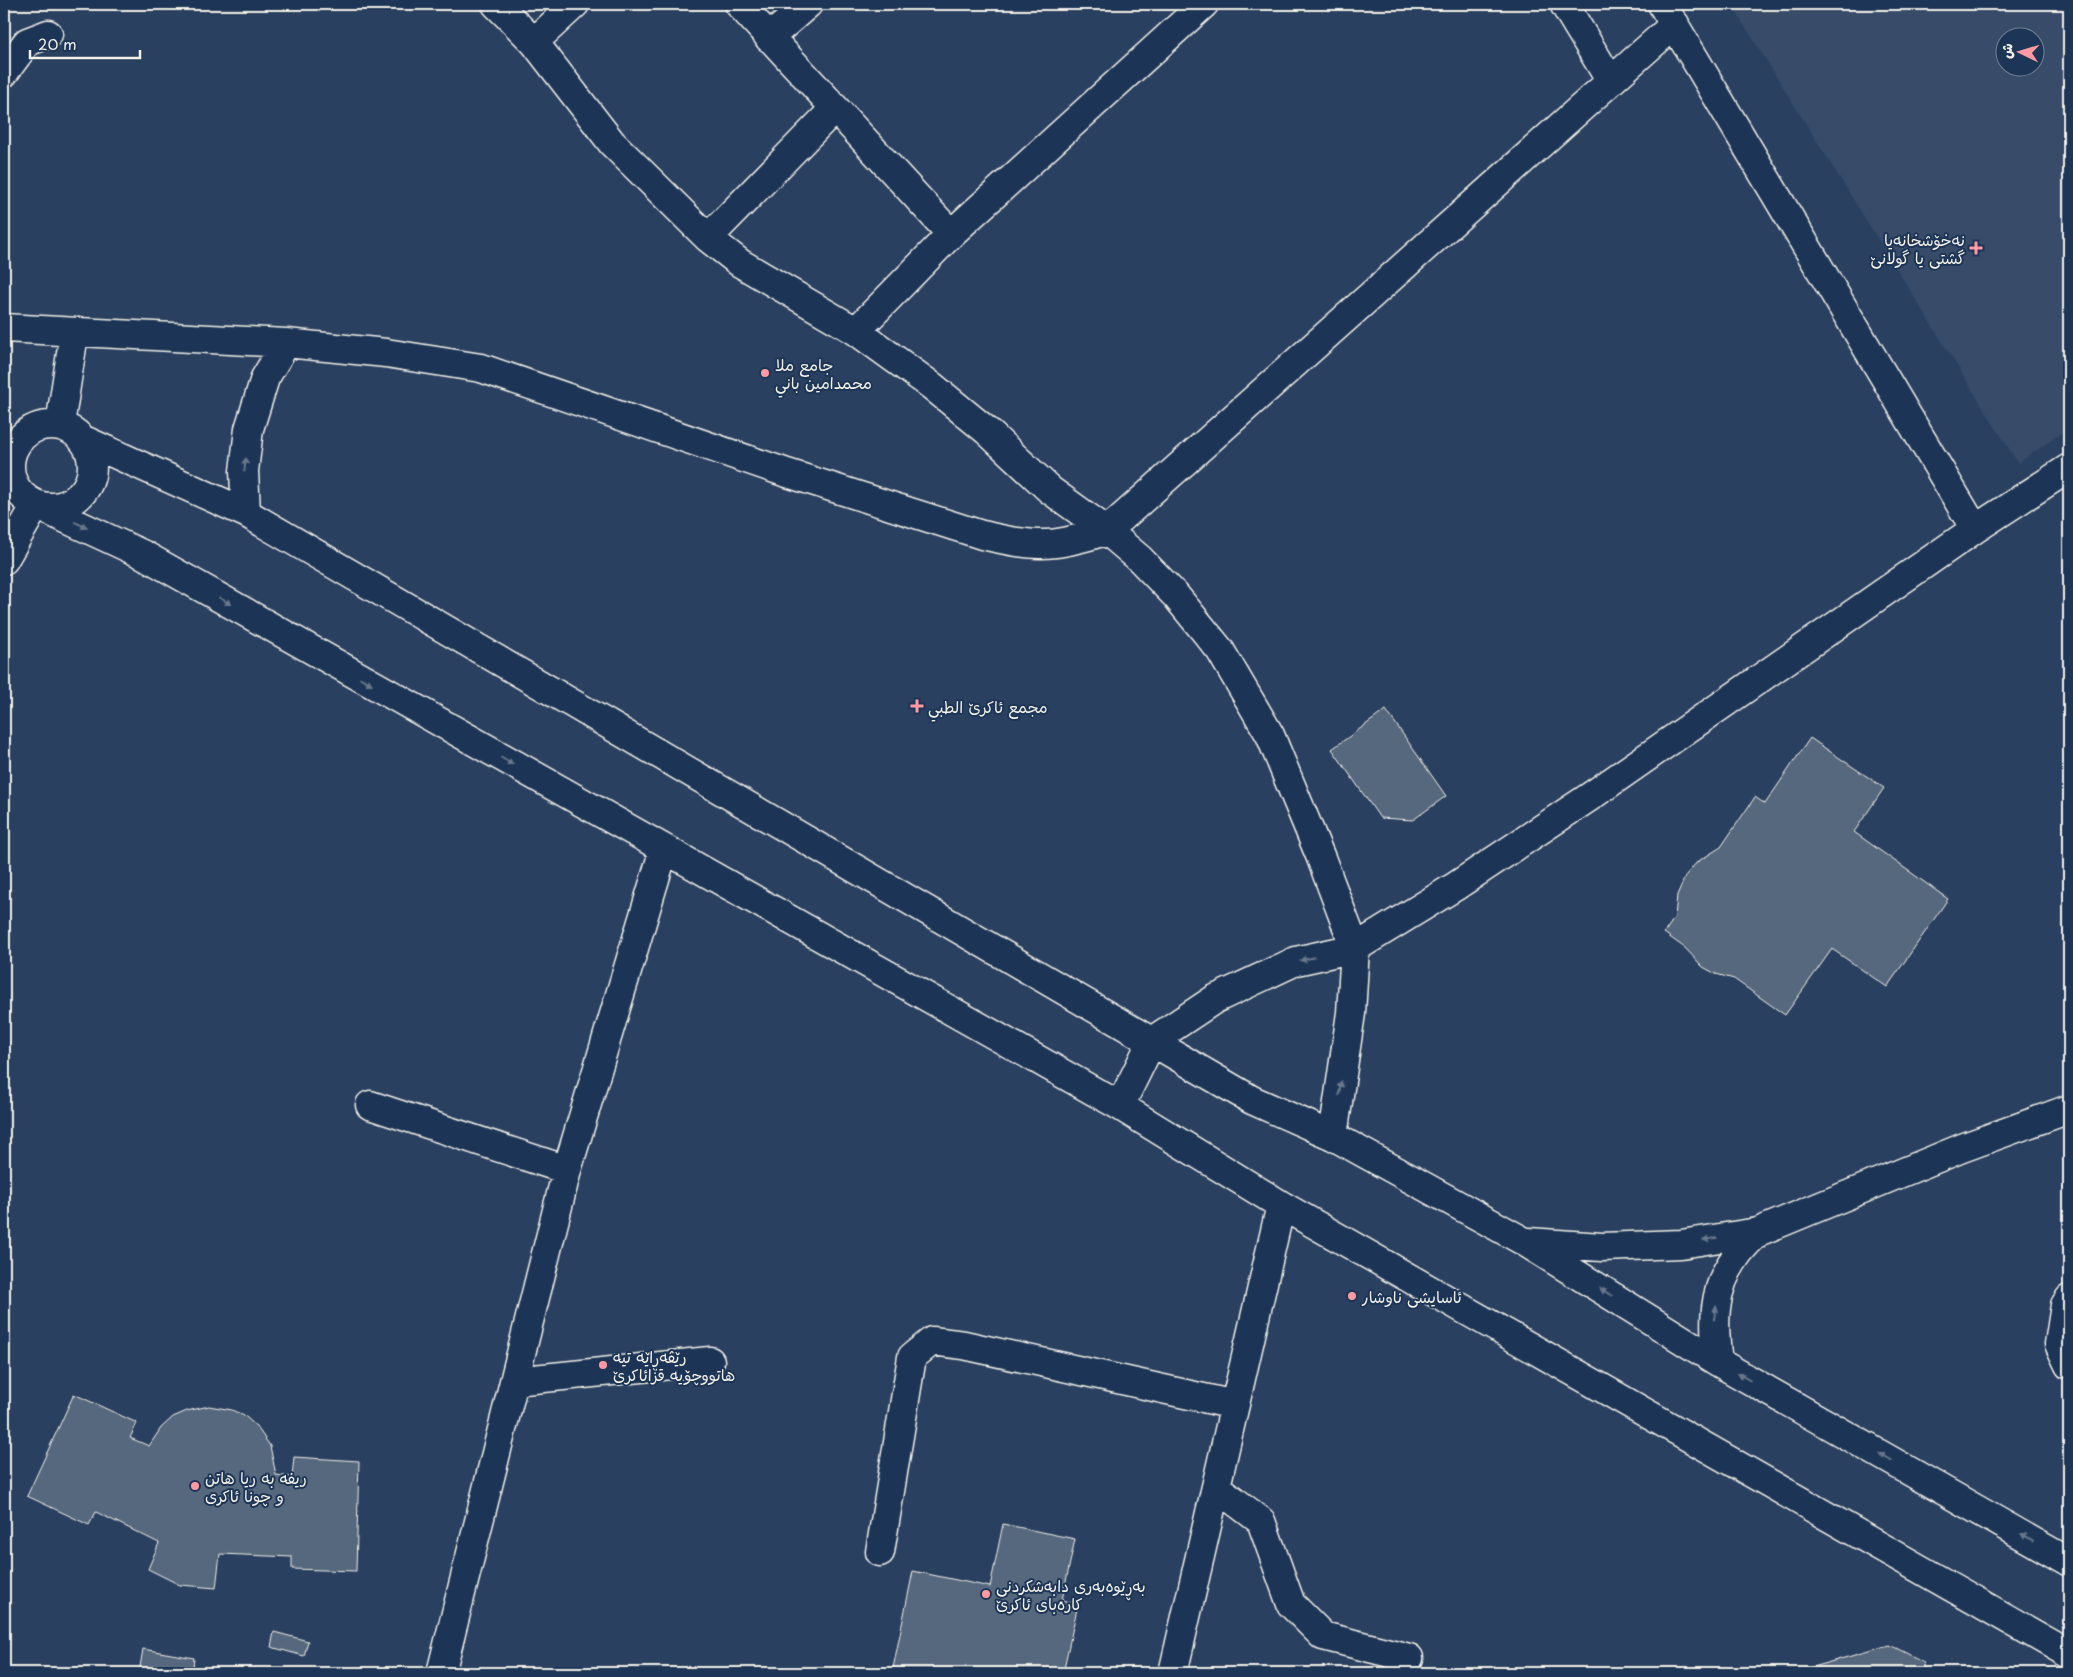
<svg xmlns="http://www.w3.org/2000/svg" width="2073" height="1677" viewBox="0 0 2073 1677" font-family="'Playpen Sans','Playpen Sans Arabic',sans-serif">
<rect width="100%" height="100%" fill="#2a4060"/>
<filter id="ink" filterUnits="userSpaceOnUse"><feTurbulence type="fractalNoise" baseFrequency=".02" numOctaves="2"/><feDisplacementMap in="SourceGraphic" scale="10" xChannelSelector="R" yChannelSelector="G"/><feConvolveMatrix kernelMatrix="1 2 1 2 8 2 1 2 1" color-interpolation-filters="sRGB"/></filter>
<g filter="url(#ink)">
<path fill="#374c69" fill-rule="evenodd" d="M1731 4H2069V428L2018 463ZM2006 38H2036V68H2006Z"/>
<path fill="#56677d" stroke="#f4f1e8" d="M1386 710 1446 796 1413 820 1380 818 1332 749Z
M1810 738 1884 788 1854 832 1948 899 1887 987 1832 949 1785 1015 1734 979 1716 974 1703 967 1685 948 1664 933 1675 917 1677 895 1686 875 1697 862 1721 847 1755 797 1765 804Z
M74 1394 137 1423 130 1438 149 1446 161 1428 173 1417 187 1411 209 1406 232 1410 246 1417 257 1427 270 1446 276 1475 292 1477 294 1457 359 1461 356 1571 292 1569V1557L220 1554 216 1588 180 1585 148 1569 159 1543 96 1512 89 1525 27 1496Z
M1003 1524 1075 1539 1062 1600 1078 1604 1063 1673H892L913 1571 990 1587Z
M274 1632 308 1641 304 1656 271 1647Z
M1890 1645 1922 1661 1925 1673H1791Z
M143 1649 194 1658 193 1668 222 1673H139Z"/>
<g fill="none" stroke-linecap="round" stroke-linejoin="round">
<defs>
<path id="minor" d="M496 4 534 42 612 143 708 238 740 263 856 331 932 386 987 431 1050 490 1107 531 1140 559 1176 596 1220 650 1270 735 1321 858 1355 948 1351 1013 1333 1136
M739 4 951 234
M1564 4 1610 80
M1662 4 1975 529
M769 38 808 4
M534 42 575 4
M4 73 27 42 48 34
M708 238 834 109
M4 328 286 343 386 353 481 368 784 472 982 535C1001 539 1020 544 1039 544 1062 545 1086 536 1107 531L1675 24
M856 331 951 234 1204 4
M10 466a41 41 0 1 1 82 0a41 41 0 1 1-82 0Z
M60 425 74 334
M84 440 246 513 1252 1100 1333 1136 1525 1242 1718 1362 2069 1562
M246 513 244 471 249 429 265 378 286 343
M4 560 36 505 144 555 1120 1106 1281 1205 2069 1654
M370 1105 567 1170
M1120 1106 1152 1041 1215 999 1296 961 1355 948 1456 886 1591 796 1975 529 2069 468
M1528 1242 1602 1247 1681 1244 1758 1232 1962 1148 2069 1109
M2069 1299 2065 1305 2059 1344 2069 1365
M1718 1362C1713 1325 1712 1290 1735 1258 1741 1248 1750 1240 1758 1232
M514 1381 710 1361
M1216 1487 1261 1521 1291 1604 1323 1636 1409 1658
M880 1552 912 1357 932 1341 964 1345 1235 1405
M441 1673 567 1170 664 849
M1173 1673 1281 1205"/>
</defs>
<use href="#minor" stroke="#f4f1e8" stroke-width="31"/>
<use href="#minor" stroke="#1d3557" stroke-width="28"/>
</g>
<defs><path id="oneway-solid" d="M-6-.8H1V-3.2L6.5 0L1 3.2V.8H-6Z" transform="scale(1.25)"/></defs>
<g fill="#68778a">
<use href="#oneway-solid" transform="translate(245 465) rotate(-84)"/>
<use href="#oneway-solid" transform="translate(81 525) rotate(25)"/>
<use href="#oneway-solid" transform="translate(225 601) rotate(30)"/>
<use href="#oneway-solid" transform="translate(366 681) rotate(30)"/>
<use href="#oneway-solid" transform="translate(507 761) rotate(30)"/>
<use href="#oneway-solid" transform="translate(1307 959) rotate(167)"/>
<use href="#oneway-solid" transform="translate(1340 1088) rotate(-81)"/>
<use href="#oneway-solid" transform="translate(1710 1239) rotate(171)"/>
<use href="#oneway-solid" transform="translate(1606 1292) rotate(-148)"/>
<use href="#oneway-solid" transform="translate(1715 1313) rotate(-81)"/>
<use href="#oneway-solid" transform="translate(1744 1377) rotate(-150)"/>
<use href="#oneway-solid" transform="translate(1886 1457) rotate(-150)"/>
<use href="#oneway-solid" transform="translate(2027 1537) rotate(-150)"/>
</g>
</g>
<g fill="#ff9aa2" stroke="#1d3557" stroke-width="2">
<path d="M1973.5 240.5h5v5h5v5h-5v5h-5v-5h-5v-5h5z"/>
<circle cx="765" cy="373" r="5"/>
<path d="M914.5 698.5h5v5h5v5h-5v5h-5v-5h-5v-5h5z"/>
<circle cx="1352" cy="1296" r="5"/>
<circle cx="603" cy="1365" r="5"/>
<circle cx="195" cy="1486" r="5"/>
<circle cx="986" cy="1594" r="5"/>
</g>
<g text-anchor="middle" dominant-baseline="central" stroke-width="4" stroke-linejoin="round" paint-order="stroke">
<g font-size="16" fill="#f4f1e8" stroke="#1d3557" text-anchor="start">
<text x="1965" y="239" text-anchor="end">نەخۆشخانەیا<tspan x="1965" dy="18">گشتی یا گولانێ</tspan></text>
<text x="775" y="364">جامع ملا<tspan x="775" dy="18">محمدامين باني</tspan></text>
<text x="928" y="706">مجمع ئاکرێ الطبي</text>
<text x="1362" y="1296">ئاسايشى ناوشار</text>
<text x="613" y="1356">رێڤەڕاێە تیە<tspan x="613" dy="18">هاتووچۆیە قزائاکرێ</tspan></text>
<text x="205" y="1477">ريفه به ريا هاتن<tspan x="205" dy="18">و چونا ئاكرى</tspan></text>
<text x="996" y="1585">بەڕێوەبەری دابەشکردنی<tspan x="996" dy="18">کارەبای ئاکرێ</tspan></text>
</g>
</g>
<rect width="2073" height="1677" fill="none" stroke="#1d3557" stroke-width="20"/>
<rect x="10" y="10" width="2053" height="1657" fill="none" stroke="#f4f1e8" stroke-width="2" filter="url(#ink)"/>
<g transform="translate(2020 52) rotate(275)"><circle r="24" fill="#1d3557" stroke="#738091"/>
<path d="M0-4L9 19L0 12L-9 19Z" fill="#ff9aa2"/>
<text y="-8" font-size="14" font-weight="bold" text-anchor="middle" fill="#f4f1e8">ش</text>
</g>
<path d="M30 50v8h110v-8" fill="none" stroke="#f4f1e8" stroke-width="2.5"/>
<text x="38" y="50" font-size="15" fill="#f4f1e8" stroke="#1d3557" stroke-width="4" paint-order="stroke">20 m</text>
</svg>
